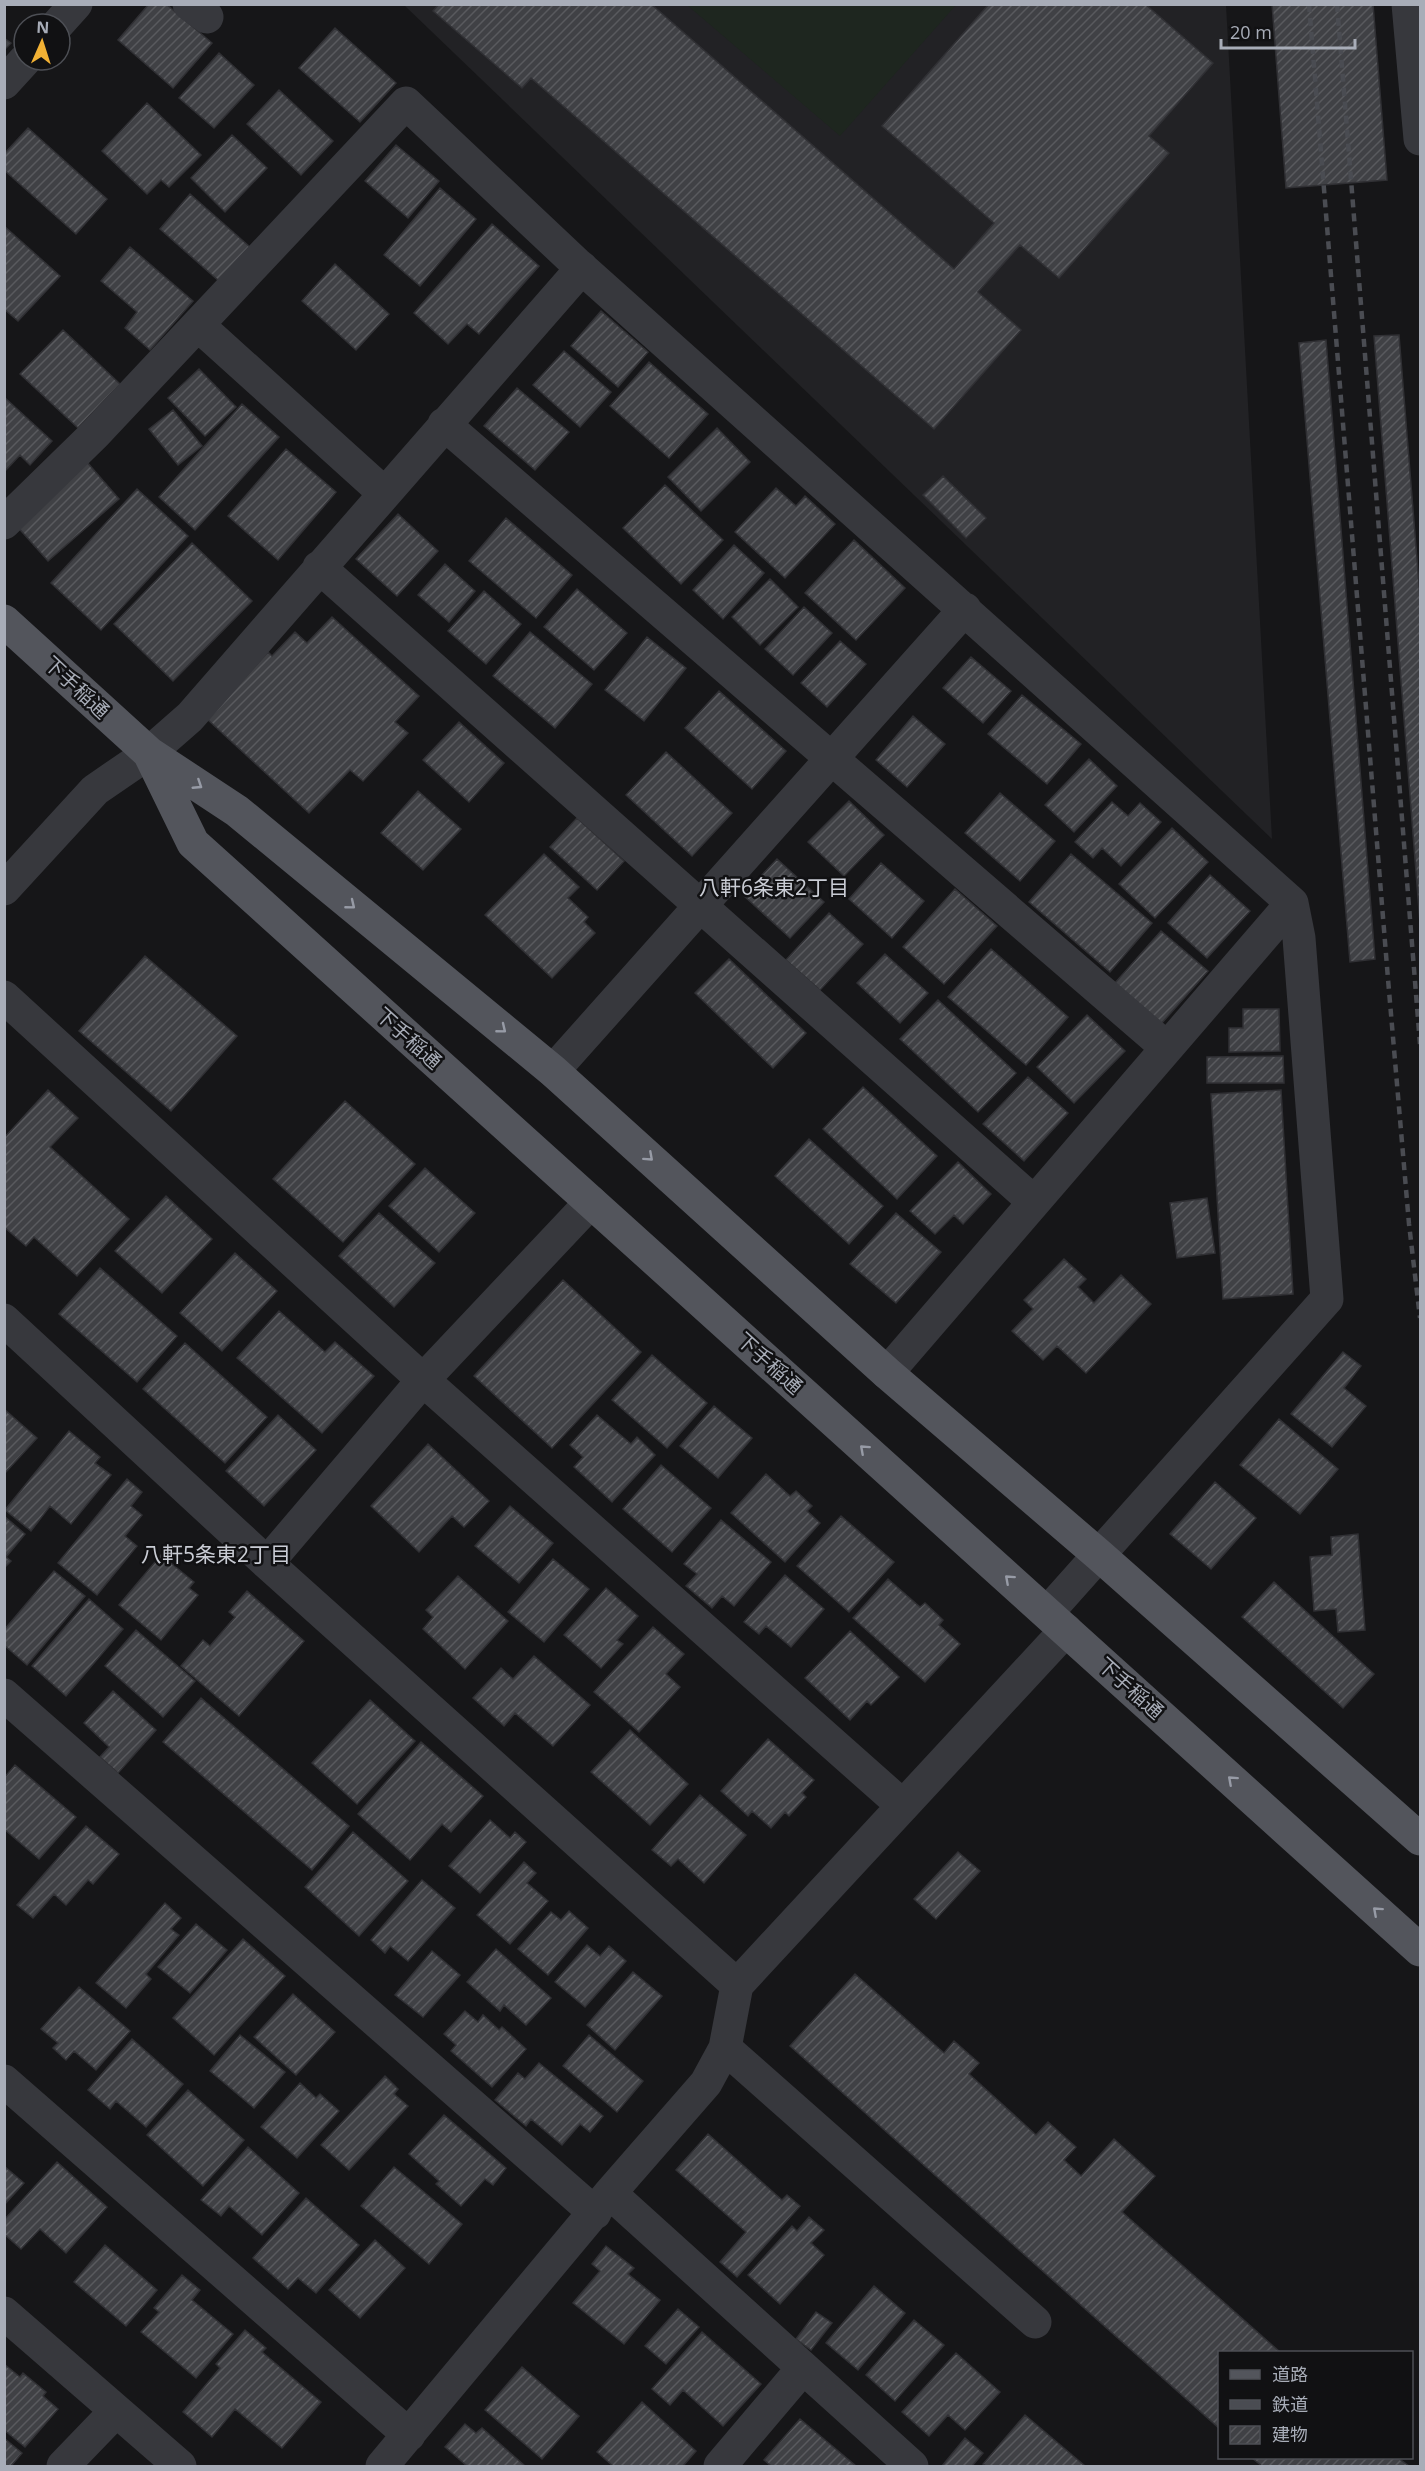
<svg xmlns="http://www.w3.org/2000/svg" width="1425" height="2471" viewBox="0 0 1425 2471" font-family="'Open Sans','Noto Sans JP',sans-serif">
<defs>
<pattern id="building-hatch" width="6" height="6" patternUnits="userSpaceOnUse" patternTransform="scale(1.5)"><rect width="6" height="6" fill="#404145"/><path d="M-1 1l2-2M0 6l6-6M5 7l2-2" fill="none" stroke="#595a5e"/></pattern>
</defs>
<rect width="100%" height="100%" fill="#161618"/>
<path fill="#222225" d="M404 5H1226L1272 839Z"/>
<path fill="#1e261f" d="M687 5H956L840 136Z"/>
<path fill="url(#building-hatch)" stroke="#303034" stroke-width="1.5" d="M149 4H166L212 43 173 88 118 40Z
M439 4H651L954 269 994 223 882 126 989 4H1145L1213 63 1149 136 1169 153 1059 278 1020 245 978 292 1021 330 934 429 531 78 522 88 433 11Z
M1272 4H1373L1387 180 1286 188Z
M335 28 396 83 360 122 299 68Z
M4 38 11 43 4 50Z
M219 53 254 85 214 128 179 98Z
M279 90 333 141 301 175 247 124Z
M147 103 201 155 169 187 161 180 147 194 102 151Z
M28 128 107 199 76 234 4 170V154Z
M232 135 267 168 225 212 191 178Z
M396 145 439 181 408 218 365 181Z
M440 188 476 219 420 286 384 255Z
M190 194 250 247 220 282 160 229Z
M492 224 539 266 479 334 467 324 448 344 414 313Z
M4 226 60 276 18 321 4 309Z
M130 247 193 301 150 350 125 328 137 312 101 281Z
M335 264 389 314 356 350 302 301Z
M601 311 648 352 618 387 571 346Z
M63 330 120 384 78 428 20 374Z
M1399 335 1420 597V923L1374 336Z
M1326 340 1375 959 1350 962 1299 343Z
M564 351 611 392 580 427 533 385Z
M649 362 708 414 669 458 610 406Z
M199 369 236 407 205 436 168 398Z
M517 388 569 432 535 470 484 426Z
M4 397 52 441 30 465 20 455 4 472Z
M242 404 279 437 195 530 159 497Z
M173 410 202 446 178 465 149 429Z
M717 428 750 462 701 511 668 477Z
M286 449 336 492 278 560 228 516Z
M86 461 119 499 48 561 15 524Z
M943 476 986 518 966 538 923 495Z
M665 485 723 540 681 584 623 528Z
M776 488 796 506 805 496 835 524 785 578 735 532Z
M137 489 188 536 101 630 51 583Z
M398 514 438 551 397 596 356 559Z
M506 518 572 575 536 618 469 561Z
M854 540 905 588 856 640 805 593Z
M192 543 252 601 173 681 114 624Z
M734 545 764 573 723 619 693 590Z
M445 564 475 591 449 622 418 595Z
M770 579 798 607 760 645 732 617Z
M577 589 627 633 594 670 544 627Z
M484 591 521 624 486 664 448 631Z
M804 607 832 633 793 675 765 649Z
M332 617 419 696 395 722 408 733 363 781 350 770 309 813 207 719 268 652 272 656 295 632 307 643Z
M530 632 592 684 555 728 493 676Z
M647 637 686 668 644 721 605 690Z
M840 641 866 664 827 707 801 683Z
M971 657 1011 691 983 723 943 688Z
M719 691 786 751 752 789 685 728Z
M1022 695 1081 744 1047 784 988 734Z
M913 716 945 744 907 787 876 760Z
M459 722 504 763 469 802 423 760Z
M666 752 732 813 692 856 626 795Z
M1089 759 1117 786 1074 832 1045 805Z
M418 791 461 829 423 870 381 833Z
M1000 793 1055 841 1020 881 965 833Z
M849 801 884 835 844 876 808 842Z
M1112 802 1128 816 1140 803 1161 822 1121 866 1102 848 1093 858 1075 842Z
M577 818 624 861 597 890 550 847Z
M1172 828 1208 862 1155 918 1119 884Z
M544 854 579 887 568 898 588 917 584 922 595 933 552 978 485 915Z
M1071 854 1152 923 1110 972 1029 902Z
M777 859 824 902 790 938 743 895Z
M881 863 924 901 892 938 849 899Z
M1210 875 1250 911 1207 958 1168 923Z
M955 889 997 926 944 984 903 947Z
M829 913 863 944 820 990 786 960Z
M1161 931 1208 971 1161 1024 1115 983Z
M991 949 1068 1017 1026 1065 948 997Z
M885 954 928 993 900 1023 857 983Z
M145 956 237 1036 171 1111 79 1031Z
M729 959 806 1033 773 1068 695 993Z
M938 1000 1016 1073 978 1112 900 1039Z
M1243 1009H1279L1280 1051 1229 1052V1028H1243Z
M1087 1015 1125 1051 1074 1103 1037 1067Z
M1283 1056 1284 1083H1207V1057Z
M1028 1077 1068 1113 1024 1161 983 1124Z
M863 1087 937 1156 897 1199 823 1129Z
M48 1090 78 1118 50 1147 129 1219 77 1276 34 1237 26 1246 4 1227V1138Z
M1281 1090 1293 1294 1223 1299 1211 1094Z
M345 1101 415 1164 343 1242 273 1179Z
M809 1139 883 1206 849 1244 775 1176Z
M958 1162 991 1194 963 1224 954 1215 935 1234 910 1211Z
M425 1168 475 1213 439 1252 389 1206Z
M166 1196 212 1239 162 1293 115 1251Z
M1207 1198 1215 1253 1177 1258 1170 1203Z
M379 1213 435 1263 394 1307 339 1256Z
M896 1213 941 1252 896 1303 850 1264Z
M235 1253 277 1291 222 1351 180 1313Z
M1064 1259 1086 1279 1078 1287 1094 1303 1121 1275 1151 1304 1086 1373 1057 1346 1043 1360 1012 1331 1033 1309 1024 1300Z
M100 1268 177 1336 137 1382 59 1314Z
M563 1280 641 1352 552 1448 474 1376Z
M279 1311 325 1352 335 1342 374 1376 322 1433 237 1358Z
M185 1343 267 1417 225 1463 143 1389Z
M1343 1352 1361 1366 1344 1388 1366 1406 1332 1447 1291 1414Z
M652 1355 707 1403 667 1448 612 1400Z
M714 1406 752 1438 718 1478 680 1446Z
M4 1409 37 1438 4 1474Z
M278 1415 316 1450 264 1506 226 1471Z
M597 1415 631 1444 637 1437 655 1455 612 1502 574 1467 583 1457 570 1445Z
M1279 1419 1338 1469 1300 1514 1240 1465Z
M69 1431 100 1457 95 1463 111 1475 71 1524 50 1506 31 1531 5 1510Z
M428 1444 489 1501 464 1527 452 1516 419 1552 371 1506Z
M661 1465 711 1508 672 1552 623 1509Z
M766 1474 790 1496 796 1491 812 1506 807 1511 820 1523 785 1562 731 1513Z
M127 1479 142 1492 131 1506 142 1515 125 1536 137 1546 97 1595 58 1563Z
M1215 1482 1256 1518 1211 1569 1170 1534Z
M510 1506 553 1543 519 1583 475 1546Z
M4 1516 25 1534 6 1557 11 1561 4 1568Z
M841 1516 894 1562 849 1612 797 1566Z
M721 1520 771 1562 734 1606 722 1596 712 1608 686 1586 697 1574 684 1564Z
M1358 1534 1365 1630 1338 1632 1336 1609 1314 1611 1310 1557 1332 1555 1331 1537Z
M161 1555 194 1582 189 1588 198 1595 161 1640 119 1605Z
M553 1559 589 1589 544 1642 508 1612Z
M54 1571 85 1596 27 1665 4 1645V1630Z
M785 1575 824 1609 791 1647 766 1626 759 1634 744 1622Z
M458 1576 508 1621 465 1669 423 1629 433 1617 426 1610Z
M888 1579 920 1607 925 1603 943 1620 939 1625 960 1644 925 1682 853 1618Z
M1274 1582 1374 1674 1343 1708 1242 1617Z
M606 1588 638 1616 617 1640 623 1644 601 1668 564 1635Z
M247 1591 304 1641 239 1716 181 1666 203 1640 210 1646 235 1617 229 1612Z
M89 1599 123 1629 66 1696 32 1666Z
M653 1627 684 1654 666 1674 680 1687 639 1732 594 1692Z
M136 1630 195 1681 163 1717 105 1666Z
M850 1631 899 1677 871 1705 867 1701 850 1720 805 1678Z
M534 1656 590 1705 553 1746 515 1713 504 1726 473 1698 501 1668 513 1679Z
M113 1691 156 1730 118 1773 100 1757 109 1747 84 1723Z
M201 1698 349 1826 312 1870 163 1742Z
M370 1700 415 1741 357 1804 312 1763Z
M630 1730 688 1784 650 1825 591 1772Z
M768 1739 814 1780 802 1793 806 1797 789 1816 785 1812 771 1828 752 1811 748 1816 721 1791Z
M421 1742 483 1796 451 1832 442 1824 410 1860 358 1814Z
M15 1765 76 1817 39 1859 4 1829V1778Z
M700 1795 746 1835 704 1883 678 1859 671 1866 652 1850Z
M490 1820 510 1838 515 1832 526 1842 480 1893 449 1866Z
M86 1826 119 1854 93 1884 88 1880 66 1905 54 1894 33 1918 17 1905Z
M353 1832 408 1881 359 1936 305 1887Z
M958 1852 980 1871 936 1919 914 1899Z
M524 1862 536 1873 527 1883 548 1901 510 1944 477 1915Z
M422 1880 455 1908 408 1961 390 1946 385 1953 371 1940Z
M165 1903 181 1918 171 1929 179 1935 146 1974 151 1979 126 2008 96 1983Z
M569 1911 588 1928 548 1975 518 1949 551 1912 561 1920Z
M196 1924 227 1950 190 1993 158 1967Z
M243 1939 285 1976 214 2055 173 2018Z
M587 1945 600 1956 609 1946 626 1961 585 2007 555 1982Z
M496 1949 551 1998 526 2025 504 2005 500 2011 467 1982Z
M432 1951 460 1975 423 2017 395 1995Z
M633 1972 662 1996 615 2050 587 2025Z
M855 1974 944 2053 954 2041 979 2063 969 2074 1036 2135 1048 2122 1076 2147 1064 2160 1081 2176 1114 2139 1155 2176 1122 2212 1280 2352H1220V2429L790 2046Z
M79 1987 130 2031 96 2070 74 2051 66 2060 53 2048 58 2043 41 2029Z
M293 1994 335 2032 296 2075 254 2037Z
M465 2011 478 2022 483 2015 499 2030 502 2027 526 2049 492 2087 451 2051 456 2045 444 2034Z
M240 2035 285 2072 254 2108 210 2071Z
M589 2035 643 2081 617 2112 563 2066Z
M132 2039 183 2084 146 2127 116 2101 110 2109 88 2090Z
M539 2063 603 2116 590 2132 580 2124 562 2145 531 2119 526 2126 495 2100 518 2073 525 2079Z
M385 2076 398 2089 394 2094 408 2106 349 2170 321 2145Z
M300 2083 316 2098 320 2094 339 2111 297 2158 261 2127Z
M188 2090 244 2140 203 2186 147 2135Z
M444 2115 506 2168 493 2185 485 2179 461 2206 436 2184 439 2181 409 2154Z
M708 2134 782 2200 787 2195 800 2206 737 2277 720 2262 746 2232 676 2170Z
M248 2147 299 2193 262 2235 229 2206 221 2216 201 2200Z
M57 2162 107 2207 66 2253 40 2229 21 2249 4 2234V2220Z
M4 2166 24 2183 4 2205Z
M394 2167 462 2224 429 2264 361 2206Z
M306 2198 359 2245 316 2293 298 2278 288 2289 253 2258Z
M809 2217 824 2230 811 2243 824 2255 780 2304 748 2275 792 2226 797 2231Z
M375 2240 405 2268 360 2318 329 2290Z
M105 2245 157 2290 126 2326 74 2282Z
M606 2246 634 2268 628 2274 660 2300 624 2344 573 2303 600 2271 592 2264Z
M182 2275 200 2290 192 2300 233 2334 196 2378 141 2332 159 2312 154 2308Z
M874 2286 905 2313 858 2370 826 2343Z
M678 2309 699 2327 666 2364 645 2346Z
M816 2312 832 2323 811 2350 796 2339Z
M914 2320 944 2345 895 2401 866 2375Z
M245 2330 266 2348 262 2352 321 2402 282 2448 235 2409 212 2437 183 2412 220 2368 216 2364Z
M702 2332 761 2384 723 2426 683 2390 670 2405 652 2389Z
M956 2353 1000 2392 965 2430 948 2415 929 2436 902 2412Z
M4 2364 20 2377 23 2373 46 2392 43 2396 58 2409 25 2447 4 2430Z
M522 2367 579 2416 542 2459 485 2410Z
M642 2402 696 2451 683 2466H613L597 2452Z
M1025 2415 1085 2466H986L983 2464Z
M800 2419 856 2466H771L764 2460Z
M465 2424 476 2433 482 2428 525 2466H467L445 2447Z
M4 2438 22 2453 11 2466H4Z
M965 2438 983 2453 972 2466H942Z
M1252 2458H1398L1409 2466H1262Z"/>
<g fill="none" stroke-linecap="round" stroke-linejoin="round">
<path stroke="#37383d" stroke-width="33" d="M189 4 207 17
M1408 4 1420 139
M58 24 76 4
M4 83 25 60
M198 325 384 493
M444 424 1167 1048
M4 523 95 434 406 103 576 263 1292 903 1299 938 1327 1299 1047 1613
M319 567 1034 1202
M4 889 95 790 149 753 190 717 582 268
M4 997 423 1380 903 1806
M553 1071 965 609
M4 1320 267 1563 737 1985
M887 1373 1292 903
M267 1563 423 1380 591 1202
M4 1695 595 2213
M725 2048 1035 2322
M4 2081 409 2435
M610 2193 912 2466
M4 2313 180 2466
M63 2466 115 2412
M382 2466 610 2193 706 2083 725 2048 737 1985 1066 1630
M720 2466 803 2368"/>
<path stroke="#53555c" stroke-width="33" d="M4 621 149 753 237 811 553 1071 887 1373 1099 1555 1420 1839
M150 755 193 843 1420 1950"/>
<path stroke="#4a4c52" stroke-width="4.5" stroke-dasharray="8 6" stroke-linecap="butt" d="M1309 4 1388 979 1409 1224 1420 1318
M1337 4 1420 1044"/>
</g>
<defs><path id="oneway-chevron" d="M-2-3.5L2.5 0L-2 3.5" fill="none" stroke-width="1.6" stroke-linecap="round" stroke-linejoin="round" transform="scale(1.5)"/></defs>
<g stroke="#979ba6">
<use href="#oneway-chevron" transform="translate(198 785) rotate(33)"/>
<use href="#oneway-chevron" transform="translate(351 905) rotate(39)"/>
<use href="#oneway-chevron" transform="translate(502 1029) rotate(39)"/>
<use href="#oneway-chevron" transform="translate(649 1157) rotate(42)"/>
<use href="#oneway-chevron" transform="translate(864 1449) rotate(-138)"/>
<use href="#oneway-chevron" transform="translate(1009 1579) rotate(-138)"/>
<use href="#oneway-chevron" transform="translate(1232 1780) rotate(-138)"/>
<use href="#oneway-chevron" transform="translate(1377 1911) rotate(-138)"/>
</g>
<g text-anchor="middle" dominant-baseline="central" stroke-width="5" stroke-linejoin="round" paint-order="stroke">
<g font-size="20" fill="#a8adb8" stroke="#111113">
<text transform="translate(77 687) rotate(43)">下手稲通</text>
<text transform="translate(409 1038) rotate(42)">下手稲通</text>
<text transform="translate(770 1363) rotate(42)">下手稲通</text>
<text transform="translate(1131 1688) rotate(42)">下手稲通</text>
</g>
<g font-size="21" fill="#c9ccd4" stroke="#111113">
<text x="774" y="887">八軒6条東2丁目</text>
<text x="216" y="1554">八軒5条東2丁目</text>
</g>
</g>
<rect width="1425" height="2471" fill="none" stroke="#a8adb8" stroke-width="12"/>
<rect x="1218" y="2351" width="195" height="108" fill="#111113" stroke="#4d4f55" stroke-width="1.5"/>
<rect x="1230" y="2370" width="30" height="9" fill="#53555c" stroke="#4d4f55" stroke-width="1.5"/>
<text x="1272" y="2381" font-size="18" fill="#a8adb8">道路</text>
<rect x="1230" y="2400" width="30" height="9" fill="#4a4c52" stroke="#4d4f55" stroke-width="1.5"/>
<text x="1272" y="2411" font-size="18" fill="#a8adb8">鉄道</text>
<rect x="1230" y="2426" width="30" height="18" fill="url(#building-hatch)" stroke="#4d4f55" stroke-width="1.5"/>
<text x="1272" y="2441" font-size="18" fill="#a8adb8">建物</text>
<g transform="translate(42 42) rotate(3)"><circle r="28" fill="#111113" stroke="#4d4f55" stroke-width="1.5"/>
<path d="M0-4.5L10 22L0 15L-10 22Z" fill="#f2b134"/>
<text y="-9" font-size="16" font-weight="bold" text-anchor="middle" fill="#a8adb8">N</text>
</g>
<path d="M1221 39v9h134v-9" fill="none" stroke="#a8adb8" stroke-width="3"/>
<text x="1230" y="39" font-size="18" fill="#a8adb8" stroke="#111113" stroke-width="4.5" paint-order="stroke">20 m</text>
</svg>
